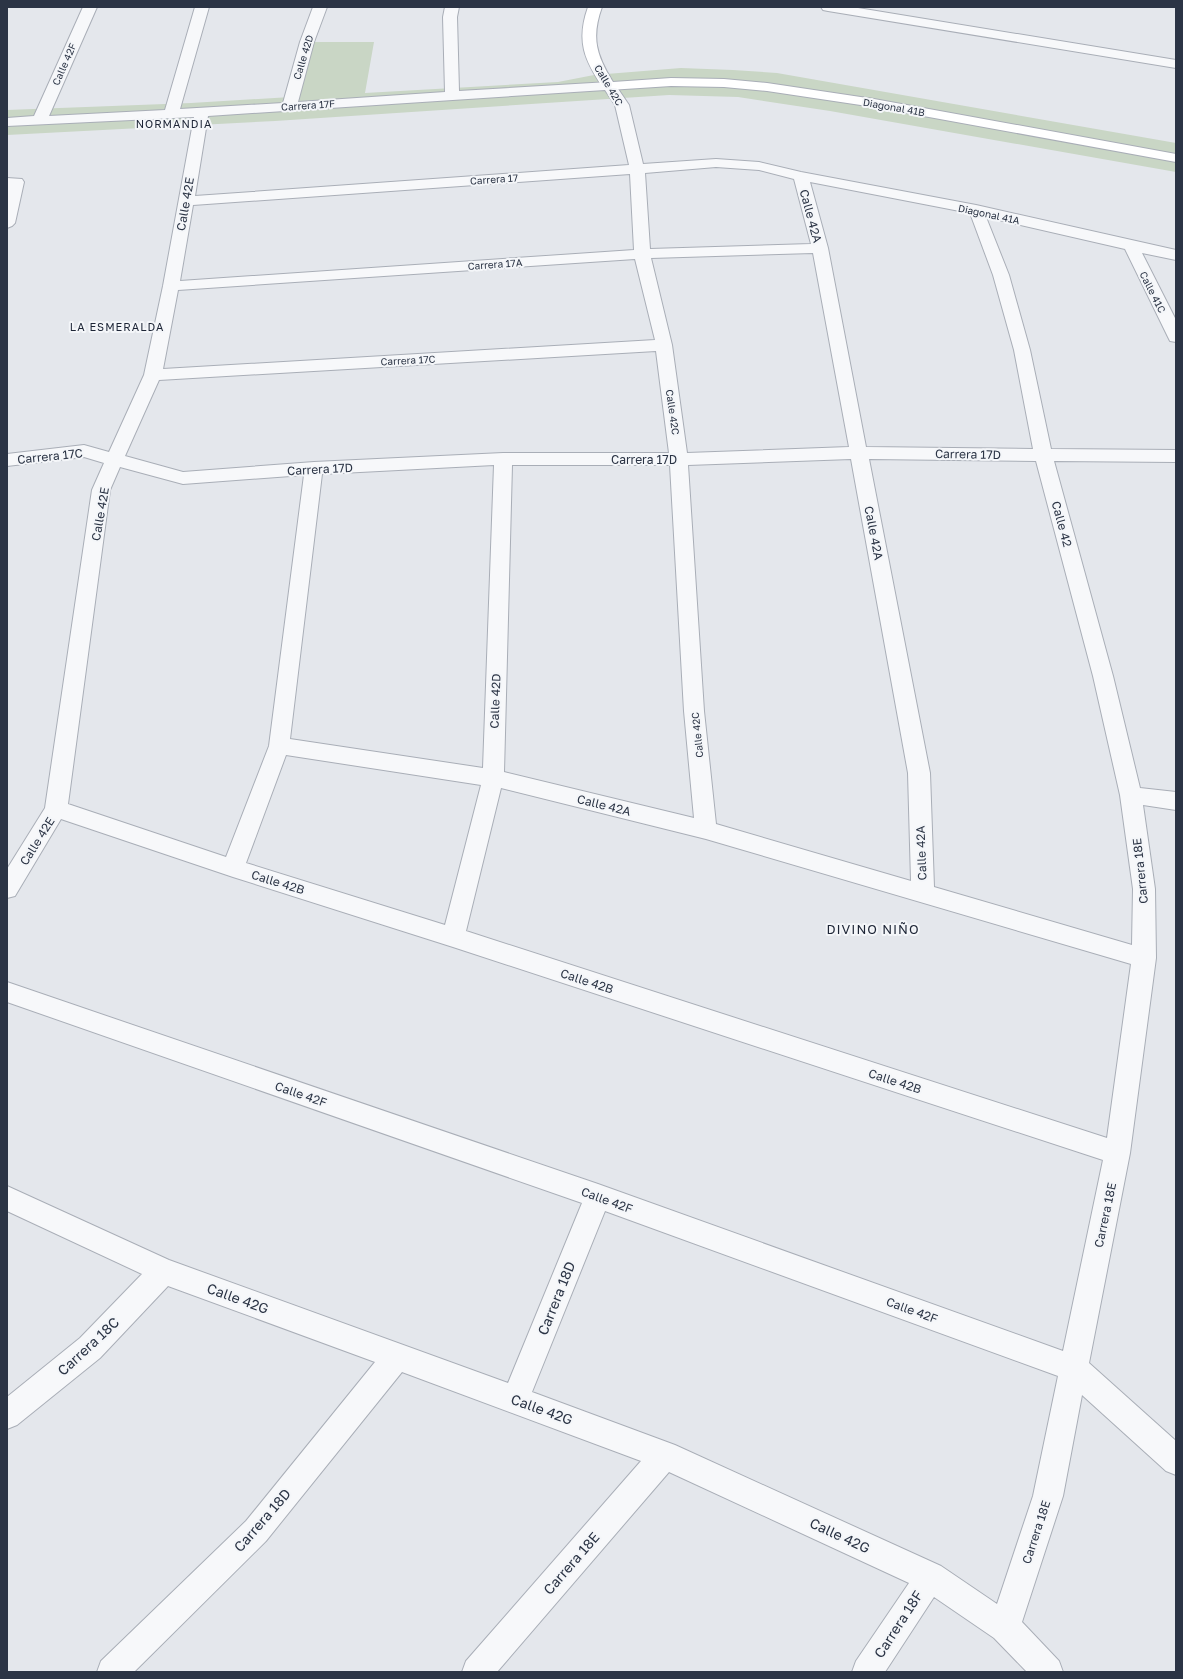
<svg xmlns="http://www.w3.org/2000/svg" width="1183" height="1679" viewBox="0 0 1183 1679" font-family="'Golos Text',sans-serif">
<rect width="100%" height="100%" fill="#e4e7ec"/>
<path fill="#c9d6c5" d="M307 42H374L365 93 558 82 594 75 681 68 733 70 777 73 1176 143V172L830 111 738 97 669 95 275 121 7 135V110L191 103 291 97Z"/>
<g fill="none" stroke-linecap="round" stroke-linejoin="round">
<defs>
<path id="street" d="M83 7H97L49 116 165 110 195 7H209L180 109 283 103 300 42 313 7H327L314 42 298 102 445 92 443 17 445 7H459L457 17 459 91 609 82 614 83 629 105 643 164 716 159 759 162 801 172 976 205 1176 250V260L1142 253 1176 320V342L1170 341 1168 337 1125 249 986 217 1009 275 1030 350 1051 449 1176 450V462L1054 461 1113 676 1140 788 1176 792V810L1143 805 1155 889 1156 958 1130 1153 1089 1363 1176 1441V1475L1166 1471 1082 1395 1063 1496 1022 1622 1059 1661 1063 1672H1027L994 1638 934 1597 885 1672H852L856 1661 909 1583 669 1472 497 1672H462L466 1661 641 1461 402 1372 266 1541 134 1672H97L101 1661 246 1521 375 1362 168 1286 100 1358 17 1425 7 1429V1397L80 1338 142 1274 7 1211V1186L169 1260 508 1383 582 1203 7 1002V982L598 1184 1063 1351 1103 1160 453 947 233 877 61 819 15 896 7 898V869L45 808 92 490 104 463 84 457 7 466V454L84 445 109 452 144 375 163 286 194 117 7 126V118L34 116ZM605 90 615 105 629 165 195 196 208 116ZM716 167 759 170 794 179 811 244 650 249 645 173ZM630 174 634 250 180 281 193 205ZM810 182 970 213 993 275 1014 350 1033 449 866 447 828 248ZM813 253 849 447 687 453 672 345 651 258ZM635 259 655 340 163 369 178 290ZM656 351 669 453H503L314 462 183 472 125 456 159 380ZM851 459 908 773 911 881 716 824 704 711 688 465ZM869 459 1036 461 1093 676 1120 795 1133 889 1132 945 934 887 930 773ZM494 465 483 768 290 739 322 474ZM512 465H670L684 711 694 818 504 772ZM120 467 183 484 304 475 269 746 226 857 68 804 110 490ZM286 755 481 785 445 925 246 863ZM501 788 706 839 1131 964 1107 1138 466 931ZM605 1211 1058 1376 1033 1496 997 1604 941 1566 675 1445 532 1392Z
M821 7H852L1176 60V68L828 11 823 10Z
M7 178 22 179 24 182 15 223 12 226 7 228V192L8 186H7Z"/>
<path id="secondary" d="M588 7H602C591 37 596 55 613 82L671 78 724 79 767 83 874 99 1176 154V162L874 107 767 91 724 87 671 86 609 90 604 89C584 60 576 41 588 7Z"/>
</defs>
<use href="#street" stroke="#a9aeb7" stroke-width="2"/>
<use href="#secondary" stroke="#a9aeb7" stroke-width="2"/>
<use href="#street" fill="#f7f8fa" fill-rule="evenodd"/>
<use href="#secondary" fill="#fff" fill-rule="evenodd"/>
</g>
<g text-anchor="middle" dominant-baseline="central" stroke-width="4" stroke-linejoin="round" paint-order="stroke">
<g font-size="10" fill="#2b3445" stroke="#f4f6f9">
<text transform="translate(303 57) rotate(-73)">Calle 42D</text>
<text transform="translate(64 64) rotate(-66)">Calle 42F</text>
<text transform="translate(609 85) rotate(59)">Calle 42C</text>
<text transform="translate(308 105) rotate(-4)">Carrera 17F</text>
<text transform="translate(894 107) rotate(10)">Diagonal 41B</text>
<text transform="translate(494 179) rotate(-4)">Carrera 17</text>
<text transform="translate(989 214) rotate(12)">Diagonal 41A</text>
<text transform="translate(495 264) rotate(-4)">Carrera 17A</text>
<text transform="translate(1153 292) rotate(63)">Calle 41C</text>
<text transform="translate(408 360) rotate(-3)">Carrera 17C</text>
<text transform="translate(673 412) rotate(82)">Calle 42C</text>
<text transform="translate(697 735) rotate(-96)">Calle 42C</text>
</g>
<g font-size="11" letter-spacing="1" fill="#1d2536" stroke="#f4f6f9">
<text x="174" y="123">NORMANDIA</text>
<text x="117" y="326">LA ESMERALDA</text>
</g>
<g font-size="12" fill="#2b3445" stroke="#f4f6f9">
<text transform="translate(185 204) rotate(-80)">Calle 42E</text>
<text transform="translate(811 216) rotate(75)">Calle 42A</text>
<text transform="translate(968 454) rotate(1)">Carrera 17D</text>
<text transform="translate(50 456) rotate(-6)">Carrera 17C</text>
<text x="644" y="459">Carrera 17D</text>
<text transform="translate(320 469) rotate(-3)">Carrera 17D</text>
<text transform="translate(100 514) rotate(-80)">Calle 42E</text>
<text transform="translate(1062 524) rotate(75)">Calle 42</text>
<text transform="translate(874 533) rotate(79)">Calle 42A</text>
<text transform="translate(495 701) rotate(-88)">Calle 42D</text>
<text transform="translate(604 805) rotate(14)">Calle 42A</text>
<text transform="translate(37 841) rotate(-58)">Calle 42E</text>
<text transform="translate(921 853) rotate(-92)">Calle 42A</text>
<text transform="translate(1140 871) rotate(-96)">Carrera 18E</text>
<text transform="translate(278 882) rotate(17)">Calle 42B</text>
<text transform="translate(587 981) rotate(18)">Calle 42B</text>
<text transform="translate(895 1081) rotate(18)">Calle 42B</text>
<text transform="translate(301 1094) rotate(19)">Calle 42F</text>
<text transform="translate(607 1200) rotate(20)">Calle 42F</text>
<text transform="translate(1105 1215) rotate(-78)">Carrera 18E</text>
<text transform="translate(912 1310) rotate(20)">Calle 42F</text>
<text transform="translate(1036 1532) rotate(-72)">Carrera 18E</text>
</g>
<g font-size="13" letter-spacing="1" fill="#1d2536" stroke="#f4f6f9">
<text x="873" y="929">DIVINO NIÑO</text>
</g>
<g font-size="14" fill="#2b3445" stroke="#f4f6f9">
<text transform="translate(238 1298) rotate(20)">Calle 42G</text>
<text transform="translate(556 1298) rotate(-68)">Carrera 18D</text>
<text transform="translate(88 1346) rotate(-43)">Carrera 18C</text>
<text transform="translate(542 1409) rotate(20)">Calle 42G</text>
<text transform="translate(262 1520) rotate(-49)">Carrera 18D</text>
<text transform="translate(840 1535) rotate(25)">Calle 42G</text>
<text transform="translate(571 1563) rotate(-49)">Carrera 18E</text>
<text transform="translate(898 1624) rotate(-57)">Carrera 18F</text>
</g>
</g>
<rect width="1183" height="1679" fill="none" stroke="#2b3445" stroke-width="16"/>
</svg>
